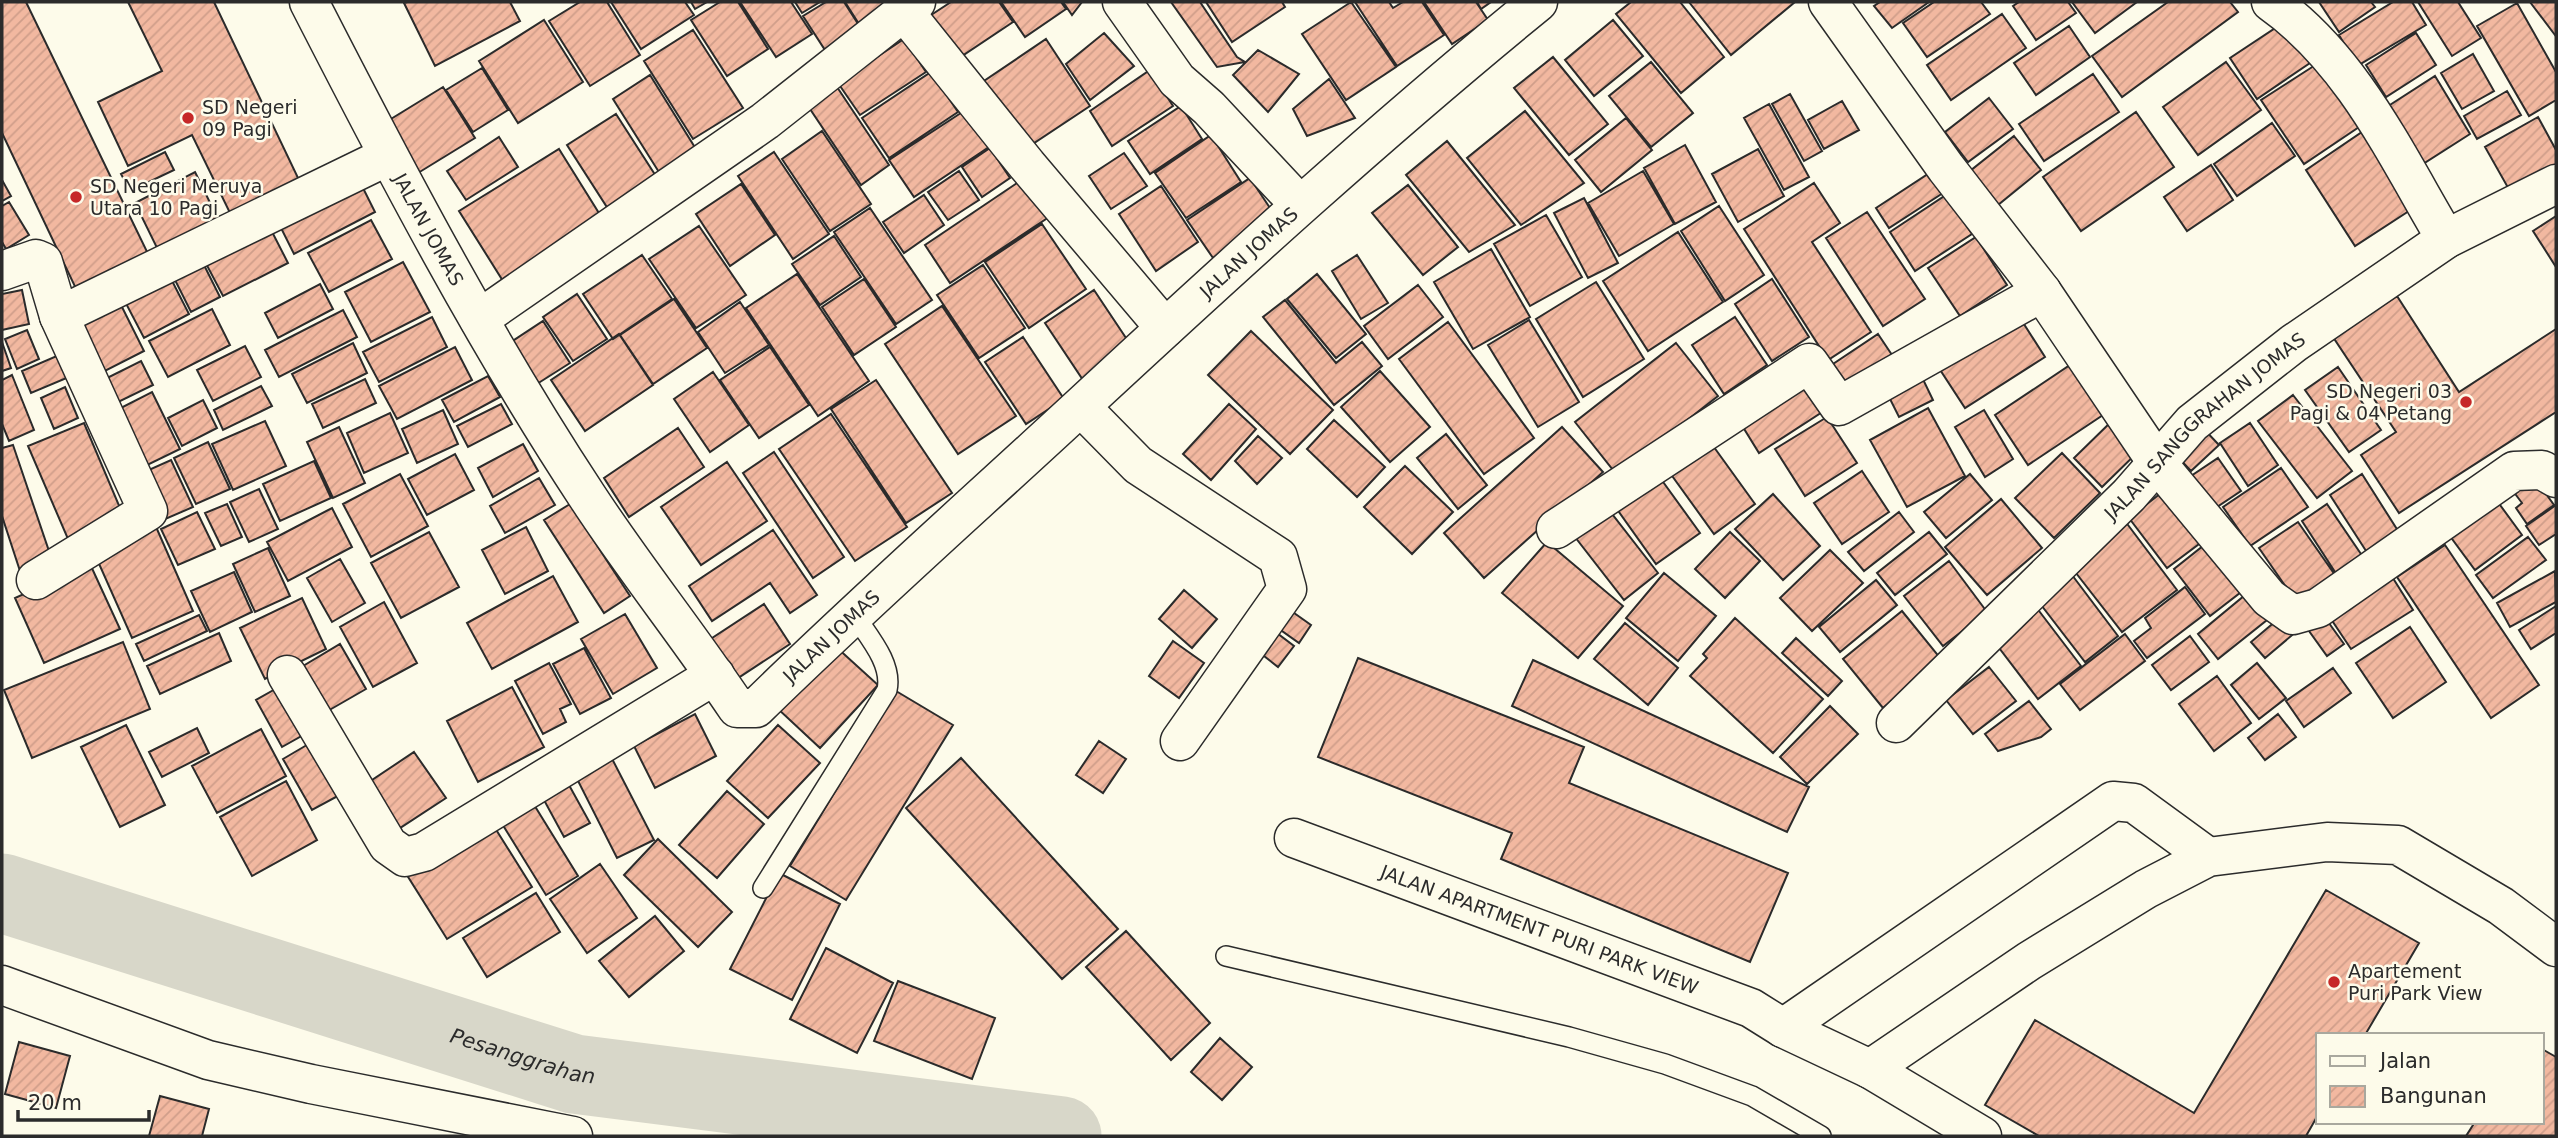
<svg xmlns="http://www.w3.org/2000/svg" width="2558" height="1138" viewBox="0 0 2558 1138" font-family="'DejaVu Sans',sans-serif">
<defs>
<pattern id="building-hatch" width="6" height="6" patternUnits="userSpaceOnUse" patternTransform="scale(1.75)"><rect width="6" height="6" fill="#f2b8a0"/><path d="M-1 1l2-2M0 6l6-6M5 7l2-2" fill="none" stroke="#d09e8a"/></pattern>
</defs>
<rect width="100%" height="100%" fill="#fdfbea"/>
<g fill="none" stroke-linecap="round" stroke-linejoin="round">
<path stroke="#d8d7c9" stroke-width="79" id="s1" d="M2 893 574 1074 1062 1136"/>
</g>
<path fill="url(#building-hatch)" stroke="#2b2b2b" stroke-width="2" d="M2 2H26L151 260 79 295 2 133Z
M128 2H214L299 180 230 213 192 135 128 166 98 102 162 71Z
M407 2H510L520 21 435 66 404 3Z
M580 2H607L640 55 590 86 549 21Z
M611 2H685L694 15 641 49Z
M691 2H707L695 9Z
M720 2H738L768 49 727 76 691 20Z
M740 2H791L812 34 776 57Z
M795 2H820L802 13Z
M826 2H844L860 27 825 50 803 16Z
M845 2H895L859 24Z
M951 2H999L1013 22 953 62 925 19Z
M1001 2H1061L1066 9 1025 37Z
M1063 2H1082L1072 15Z
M1171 2H1200L1237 57 1245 62 1217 67Z
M1206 2H1282L1285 7 1232 42Z
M1351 2 1396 67 1346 100 1302 34Z
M1355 2H1389L1393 8 1403 2H1422L1444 35 1397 66Z
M1424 2H1476L1488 20 1452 44Z
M1477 2H1491L1481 9Z
M1631 2H1680L1724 57 1681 93 1616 14Z
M1689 2H1795L1731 55Z
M1880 2H1929L1892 28 1874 6Z
M1934 2H1981L1990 14 1927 57 1903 23Z
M2019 2H2068L2076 13 2036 40 2013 6Z
M2072 2H2137L2095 33Z
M2168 2H2230L2238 12 2122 97 2092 56Z
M2319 2H2371L2375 7 2339 32Z
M2393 2H2412L2426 25 2357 66 2339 35Z
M2418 2H2458L2481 38 2452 56Z
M2530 2H2556V34L2555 35Z
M2517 3 2556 72V100L2529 116 2477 26Z
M2002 14 2026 48 1951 100 1927 65Z
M544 20 583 82 518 123 479 61Z
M1613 20 1643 56 1594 96 1565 60Z
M2283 23 2310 63 2257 99 2230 58Z
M2069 26 2090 57 2036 95 2014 63Z
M693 30 743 108 693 139 644 61Z
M1104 33 1134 66 1090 100 1066 64Z
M2416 33 2436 65 2386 97 2366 65Z
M904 39 926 72 860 115 838 83Z
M1046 39 1090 106 1019 153 975 87Z
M1258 50 1299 74 1268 112 1233 75Z
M2473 54 2494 91 2462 109 2441 73Z
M1553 57 1608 124 1569 155 1514 88Z
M1651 62 1693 113 1651 147 1609 96Z
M2226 62 2261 110 2198 155 2163 107Z
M2320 62 2362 125 2304 164 2261 100Z
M482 68 508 110 473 132 446 90Z
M1150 70 1173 106 1112 146 1090 111Z
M931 72 958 112 889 158 862 118Z
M2093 74 2119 112 2044 161 2019 124Z
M650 75 699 154 662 177 613 99Z
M2435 76 2470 134 2415 169 2379 112Z
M1329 79 1355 118 1307 136 1293 109Z
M443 87 475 138 418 173 386 122Z
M837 87 889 165 861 185 808 106Z
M2507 91 2521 115 2477 139 2464 116Z
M1790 94 1822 151 1804 161 1772 104Z
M1989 98 2013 129 1968 162 1945 132Z
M1842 101 1859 130 1824 149 1808 120Z
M1769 104 1809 177 1784 190 1744 118Z
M1181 106 1202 139 1150 174 1128 141Z
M970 107 995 143 914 197 889 160Z
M1525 111 1584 183 1521 225 1467 158Z
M2136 112 2174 167 2081 231 2043 177Z
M616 114 661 184 612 215 567 145Z
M2538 117 2556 150V167L2511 193 2485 147Z
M1626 118 1652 150 1601 192 1575 160Z
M2272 123 2295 156 2237 196 2214 164Z
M822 131 871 204 830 231 782 159Z
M2362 132 2412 209 2355 246 2306 170Z
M1211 135 1241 182 1186 218 1155 173Z
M2014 136 2041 170 1993 209 1965 175Z
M499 137 518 167 466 200 447 171Z
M1447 141 1515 225 1469 252 1406 175Z
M1685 145 1716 202 1675 224 1644 168Z
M990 148 1010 178 982 197 962 167Z
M559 149 602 218 503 281 459 211Z
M1758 149 1784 196 1738 222 1712 174Z
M165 152 174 170 130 191 121 174Z
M774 152 829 234 793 259 738 176Z
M1124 153 1147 186 1111 209 1089 176Z
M2211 165 2233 200 2187 231 2164 197Z
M959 171 979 200 948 220 928 192Z
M1643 171 1674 224 1619 256 1588 203Z
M195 172 219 221 159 252 135 203Z
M1931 172 1943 193 1889 228 1876 208Z
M356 174 375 212 294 254 275 216Z
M1250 178 1276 217 1213 258 1187 220Z
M1023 179 1049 217 950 283 925 245Z
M2 180 11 196 2 201Z
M1814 183 1840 223 1812 242 1871 332 1828 360 1744 229Z
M741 184 775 235 730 266 696 214Z
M1408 185 1458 247 1423 275 1372 213Z
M1161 186 1198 242 1156 271 1119 214Z
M924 195 944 225 904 253 883 222Z
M1946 195 1972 234 1915 271 1890 232Z
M1584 198 1618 263 1588 278 1554 213Z
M9 202 29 235 6 249 2 242V206Z
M1719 206 1764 275 1725 301 1681 231Z
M870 208 932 300 896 324 834 232Z
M1867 212 1925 299 1883 326 1826 238Z
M1546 215 1582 277 1530 306 1494 244Z
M2556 216V267L2533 231Z
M371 220 392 259 329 292 308 253Z
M267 222 288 263 223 296 202 256Z
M1042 224 1086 289 1029 328 985 262Z
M699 226 746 295 696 328 649 259Z
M1678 232 1723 302 1648 351 1603 281Z
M834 236 861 277 820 305 792 264Z
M1976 237 2007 285 1960 316 1928 268Z
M1491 249 1530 317 1473 349 1434 282Z
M642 255 672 299 613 339 583 294Z
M1357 255 1388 303 1361 319 1332 271Z
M200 257 220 297 191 312 171 272Z
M403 262 430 312 371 342 345 292Z
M983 265 1025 328 979 358 937 295Z
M166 269 189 314 144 338 120 292Z
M797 274 869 381 818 416 746 308Z
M1317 274 1366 334 1336 358 1287 299Z
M864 279 896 327 854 355 822 307Z
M1772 279 1809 337 1772 361 1735 304Z
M1596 282 1644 359 1583 397 1536 319Z
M320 284 333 309 278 338 265 313Z
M1418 285 1443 317 1388 359 1364 326Z
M22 290 29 324 2 330V294Z
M1094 290 1134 350 1085 383 1045 323Z
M115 293 144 351 95 376 66 319Z
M577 294 607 339 573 361 543 317Z
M2397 296 2459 392 2556 329V412L2399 513 2361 455 2396 432 2333 337Z
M674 299 707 348 653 384 620 335Z
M1285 300 1336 363 1362 342 1382 366 1334 405 1263 317Z
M740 302 769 345 725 373 698 332Z
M942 306 1016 416 958 454 885 344Z
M212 309 230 345 168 377 149 341Z
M343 310 357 337 279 377 265 350Z
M2015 310 2045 357 1965 408 1935 362Z
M432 317 447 347 379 382 363 352Z
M1735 317 1767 365 1724 394 1692 345Z
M1529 320 1579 402 1538 427 1488 345Z
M543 321 570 363 529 389 502 348Z
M1448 322 1534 438 1484 474 1399 359Z
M27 330 39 359 17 369 5 339Z
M1251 331 1333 410 1290 454 1208 375Z
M619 334 653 385 585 431 551 380Z
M1878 334 1896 361 1841 397 1824 370Z
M1023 337 1064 399 1026 424 985 362Z
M2 342 11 368 2 371Z
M353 343 367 373 307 403 292 374Z
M1676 343 1718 396 1617 475 1575 422Z
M245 346 261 377 213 401 197 370Z
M455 347 472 380 397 419 379 386Z
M770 347 809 405 759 438 720 380Z
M59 355 69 377 31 393 22 371Z
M141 361 153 385 108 407 97 383Z
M2076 361 2109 411 2028 465 1995 415Z
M2338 367 2381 430 2349 452 2305 390Z
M1918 369 1933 400 1899 417 1884 387Z
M1380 371 1430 427 1390 462 1341 407Z
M713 372 749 425 710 452 674 399Z
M1807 373 1830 407 1759 453 1738 419Z
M12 375 34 430 9 441 2 424V380Z
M488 376 500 397 454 422 442 400Z
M365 379 376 403 323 428 312 404Z
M876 380 952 493 906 523 831 409Z
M261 386 272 406 223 430 214 410Z
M65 387 78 418 54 429 41 398Z
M152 392 180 449 137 470 109 414Z
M2293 395 2352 471 2317 498 2258 421Z
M203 400 217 428 182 446 168 418Z
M501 404 512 424 468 447 457 426Z
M1229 404 1256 429 1211 480 1183 454Z
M1928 408 1965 476 1907 507 1870 440Z
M443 410 458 444 417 463 402 429Z
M1984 410 2013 459 1985 477 1955 427Z
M390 413 408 453 364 473 347 433Z
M831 414 907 527 855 561 779 449Z
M1827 417 1857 463 1805 496 1775 449Z
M2115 418 2143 447 2102 487 2074 458Z
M1334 420 1385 467 1357 497 1307 449Z
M265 421 286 466 233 490 212 444Z
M84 423 123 515 68 539 28 446Z
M2250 423 2278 465 2248 486 2220 443Z
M339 427 365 483 333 498 307 442Z
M1562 427 1603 472 1484 578 1444 533Z
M2202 427 2219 445 2191 471 2174 453Z
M678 428 704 467 629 517 604 478Z
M1446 434 1487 485 1458 509 1417 458Z
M1258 436 1282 458 1257 484 1235 461Z
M208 442 230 489 196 504 174 458Z
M1711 443 1755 504 1714 534 1670 473Z
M523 444 538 471 493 497 478 468Z
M13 445 52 560 20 571 2 516V448Z
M774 452 844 557 813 578 743 473Z
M2062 453 2100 493 2054 538 2015 498Z
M455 454 474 490 427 515 408 479Z
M2218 458 2241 491 2211 511 2188 478Z
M171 460 193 507 163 520 142 473Z
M314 461 331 498 280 521 263 484Z
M727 462 767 521 701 565 661 507Z
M1405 466 1453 512 1412 554 1364 507Z
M1653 468 1700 533 1656 564 1609 498Z
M2281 468 2308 507 2250 546 2223 507Z
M1862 471 1889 512 1842 544 1814 503Z
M2531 473 2554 505 2527 524 2516 508 2522 503 2510 487Z
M400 474 428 526 371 557 343 504Z
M1970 474 1992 500 1946 538 1924 512Z
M2362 474 2400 534 2368 554 2330 495Z
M539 478 555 505 505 533 490 506Z
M259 489 278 529 249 542 230 502Z
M2165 490 2203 541 2167 568 2129 518Z
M1773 494 1820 546 1783 580 1735 529Z
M2492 494 2522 535 2475 570 2444 528Z
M2001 499 2042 548 1987 595 1945 547Z
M1602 501 1658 573 1624 600 1568 528Z
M227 504 242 537 221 546 205 513Z
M570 504 630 596 604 613 544 520Z
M2327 504 2363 557 2337 575 2302 521Z
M2556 505V534L2539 545 2526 526Z
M332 508 352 547 288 581 267 542Z
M197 512 215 549 178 565 161 529Z
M1899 512 1914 532 1864 571 1848 552Z
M153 520 193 611 132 638 92 548Z
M2125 521 2177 590 2122 632 2069 564Z
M2298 522 2335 575 2297 603 2259 548Z
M526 527 548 571 505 594 482 550Z
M773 530 817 595 790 613 770 583 712 621 689 586Z
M429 532 459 587 401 618 371 563Z
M1730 532 1760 561 1725 598 1695 569Z
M1929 532 1947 554 1895 595 1877 573Z
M2528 537 2546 560 2493 598 2476 575Z
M1547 542 1623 606 1578 658 1502 593Z
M2208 542 2245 589 2210 616 2174 569Z
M2445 545 2539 685 2491 718 2397 577Z
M268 548 290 596 255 612 233 564Z
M1830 550 1863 583 1812 631 1780 598Z
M340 559 365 603 332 622 307 578Z
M1949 561 1987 612 1943 646 1904 596Z
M90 564 120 629 44 663 15 598Z
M2069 571 2118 636 2085 662 2035 597Z
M2555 571 2556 602 2510 627 2497 603Z
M234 572 252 612 210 632 191 591Z
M1664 573 1716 616 1678 661 1626 618Z
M2391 575 2413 610 2351 649 2325 610Z
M553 576 578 622 492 669 467 623Z
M1876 580 1897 605 1840 652 1819 627Z
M2256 586 2277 612 2218 659 2198 634Z
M2185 587 2205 614 2147 658 2134 641 2151 628 2145 618Z
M1184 590 1217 619 1192 648 1159 619Z
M302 598 326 649 265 679 240 628Z
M384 602 417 663 373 687 340 627Z
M1280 603 1311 625 1299 643 1268 621Z
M2033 603 2081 666 2038 699 1990 636Z
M764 604 790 644 732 682 706 642Z
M2556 606V633L2531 649 2519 630Z
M1902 611 1941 659 1883 708 1843 659Z
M2321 612 2344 644 2327 656 2304 624Z
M625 614 657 668 613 694 581 639Z
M199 615 207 631 144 661 136 644Z
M2283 615 2297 631 2265 658 2251 642Z
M1735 618 1823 699 1773 753 1690 676 1707 658 1703 654Z
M1625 623 1678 668 1648 705 1594 659Z
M1265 624 1294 646 1278 667 1250 645Z
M2410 627 2446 682 2393 718 2356 663Z
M219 633 231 661 160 694 147 666Z
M2125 634 2145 661 2080 710 2060 684Z
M2190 636 2209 662 2171 690 2152 665Z
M1796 638 1842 681 1828 696 1782 653Z
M1173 641 1204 663 1179 698 1149 676Z
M123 642 150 709 32 758 4 690Z
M340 644 366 689 319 716 293 672Z
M834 645 878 685 820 748 777 708Z
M584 648 611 698 580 714 553 664Z
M1358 658 1584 747 1569 783 1788 873 1750 962 1501 859 1512 833 1318 757Z
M1533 660 1809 787 1787 832 1512 706Z
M549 663 571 704 560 709 566 722 543 734 515 681Z
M2257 663 2286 698 2259 719 2231 685Z
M1989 667 2016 701 1973 734 1946 700Z
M2333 668 2351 693 2304 727 2286 701Z
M2217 676 2251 723 2214 751 2179 704Z
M286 683 312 730 282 747 256 700Z
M512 687 544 747 478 782 447 721Z
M896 691 953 725 846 900 790 866Z
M2029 701 2051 729 2041 737 1998 751 1985 734Z
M1830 706 1858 734 1807 784 1780 757Z
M695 714 716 756 655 788 634 746Z
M2278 714 2296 737 2265 760 2248 738Z
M126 725 165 805 120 827 81 747Z
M778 725 820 763 768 818 727 781Z
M197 728 209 753 162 777 149 752Z
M261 729 286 776 217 813 192 766Z
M317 739 347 791 312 810 283 759Z
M1099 741 1126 759 1103 793 1076 775Z
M607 749 654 840 617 858 571 767Z
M414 752 446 798 400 828 369 782Z
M961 758 1118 929 1062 979 906 808Z
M564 776 590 823 564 837 538 789Z
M286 781 317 840 252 876 220 817Z
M727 791 764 824 717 878 679 845Z
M528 795 578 876 546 895 496 814Z
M490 820 532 887 447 939 405 872Z
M658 839 732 912 698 947 624 875Z
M600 864 637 918 587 953 550 899Z
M779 873 840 904 792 1000 730 969Z
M2326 890 2419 943 2365 1035H2318V1115L2306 1136H2039L1985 1105 2035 1020 2194 1113Z
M536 893 560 932 487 977 463 938Z
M655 916 684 951 629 997 599 961Z
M1126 931 1210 1023 1171 1060 1086 967Z
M826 948 893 983 857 1053 790 1019Z
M898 981 995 1018 972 1079 874 1041Z
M1220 1038 1252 1067 1222 1100 1191 1072Z
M19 1042 70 1056 56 1108 5 1094Z
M2542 1049 2556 1057V1136H2466L2475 1122H2542Z
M160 1096 209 1109 202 1136H149Z"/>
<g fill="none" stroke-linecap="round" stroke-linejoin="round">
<defs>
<path id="lane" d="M763 888 887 690C893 663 867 635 853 613
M1226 956 1569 1037 1665 1064 1752 1096 1821 1136"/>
<g id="street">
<path id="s2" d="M309 2C395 170 483 338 587 496 634 568 689 636 737 708H756C862 604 973 506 1082 405 1232 266 1380 131 1538 2"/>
<path d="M1122 2 1177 80 1209 108 1299 204"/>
<path d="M1828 2 1946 168 2042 292 2158 464 2269 598 2293 615 2318 608 2514 471 2542 470 2556 478"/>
<path d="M2271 2C2352 59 2396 155 2446 239"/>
<path d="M902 9 1027 165 1165 328"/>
<path d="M2 271 36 259 43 262 59 316 388 156"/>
<path d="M479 319 765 121 916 2"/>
<path d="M1081 407 1138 465 1278 557 1287 589 1180 741"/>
<path d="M1556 529 1809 363 1839 406 2042 292"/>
<path d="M36 580 148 511 59 316"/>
<path d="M287 675 388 845 405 857 424 852 715 675"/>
<path id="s3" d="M1896 723 2129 495 2192 423 2294 343 2446 239 2556 184"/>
<path id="s4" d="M1294 838 1751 1008 1783 1028 1870 1069 1982 1136"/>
<path d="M2 985 208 1060 311 1084 573 1136"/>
<path d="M1783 1028 2113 801 2134 803 2208 857"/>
<path d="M1870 1069 2029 961 2146 889 2208 857 2327 842 2398 845 2501 906 2556 947"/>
</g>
</defs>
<use href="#lane" stroke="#2b2b2b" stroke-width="22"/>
<use href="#street" stroke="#2b2b2b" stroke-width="41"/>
<use href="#lane" stroke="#fdfbea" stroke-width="19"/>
<use href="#street" stroke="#fdfbea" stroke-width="38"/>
</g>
<g fill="#c62828" stroke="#fdfbea" stroke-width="2.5">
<circle cx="188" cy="118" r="7"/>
<circle cx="76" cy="197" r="7"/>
<circle cx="2466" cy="402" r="7"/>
<circle cx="2334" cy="982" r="7"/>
</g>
<g text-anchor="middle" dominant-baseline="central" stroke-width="5" stroke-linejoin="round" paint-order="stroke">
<g font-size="19" fill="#2b2b2b" stroke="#fdfbea" text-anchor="start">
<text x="202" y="107">SD Negeri<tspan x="202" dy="22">09 Pagi</tspan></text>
<text x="90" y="186">SD Negeri Meruya<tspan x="90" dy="22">Utara 10 Pagi</tspan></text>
<text x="2452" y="391" text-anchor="end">SD Negeri 03<tspan x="2452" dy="22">Pagi &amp; 04 Petang</tspan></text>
<text x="2348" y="971">Apartement<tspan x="2348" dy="22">Puri Park View</tspan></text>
</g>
<g font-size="19" fill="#2b2b2b" stroke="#fdfbea">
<text stroke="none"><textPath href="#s2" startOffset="257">JALAN JOMAS</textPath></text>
<text stroke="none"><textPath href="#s2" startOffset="1517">JALAN JOMAS</textPath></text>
<text stroke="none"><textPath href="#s3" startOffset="429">JALAN SANGGRAHAN JOMAS</textPath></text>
<text stroke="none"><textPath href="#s2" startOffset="950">JALAN JOMAS</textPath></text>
<text stroke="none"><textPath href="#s4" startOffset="262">JALAN APARTMENT PURI PARK VIEW</textPath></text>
</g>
<g font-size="21" font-style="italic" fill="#2b2b2b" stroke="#fdfbea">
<text stroke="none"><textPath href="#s1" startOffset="546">Pesanggrahan</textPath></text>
</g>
</g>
<rect width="2558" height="1138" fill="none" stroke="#2b2b2b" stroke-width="7"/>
<rect x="2316" y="1033" width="228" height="91" fill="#fdfbea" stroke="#a9a89e" stroke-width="2"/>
<rect x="2330" y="1056" width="35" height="10" fill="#fdfbea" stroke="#a9a89e" stroke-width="2"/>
<text x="2380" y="1068" font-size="21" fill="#2b2b2b">Jalan</text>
<rect x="2330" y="1086" width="35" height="21" fill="url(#building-hatch)" stroke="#a9a89e" stroke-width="2"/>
<text x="2380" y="1103" font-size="21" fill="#2b2b2b">Bangunan</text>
<path d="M18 1110v10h131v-10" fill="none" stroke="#2b2b2b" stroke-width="3.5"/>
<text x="28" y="1110" font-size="21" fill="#2b2b2b" stroke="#fdfbea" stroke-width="5" paint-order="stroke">20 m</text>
</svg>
